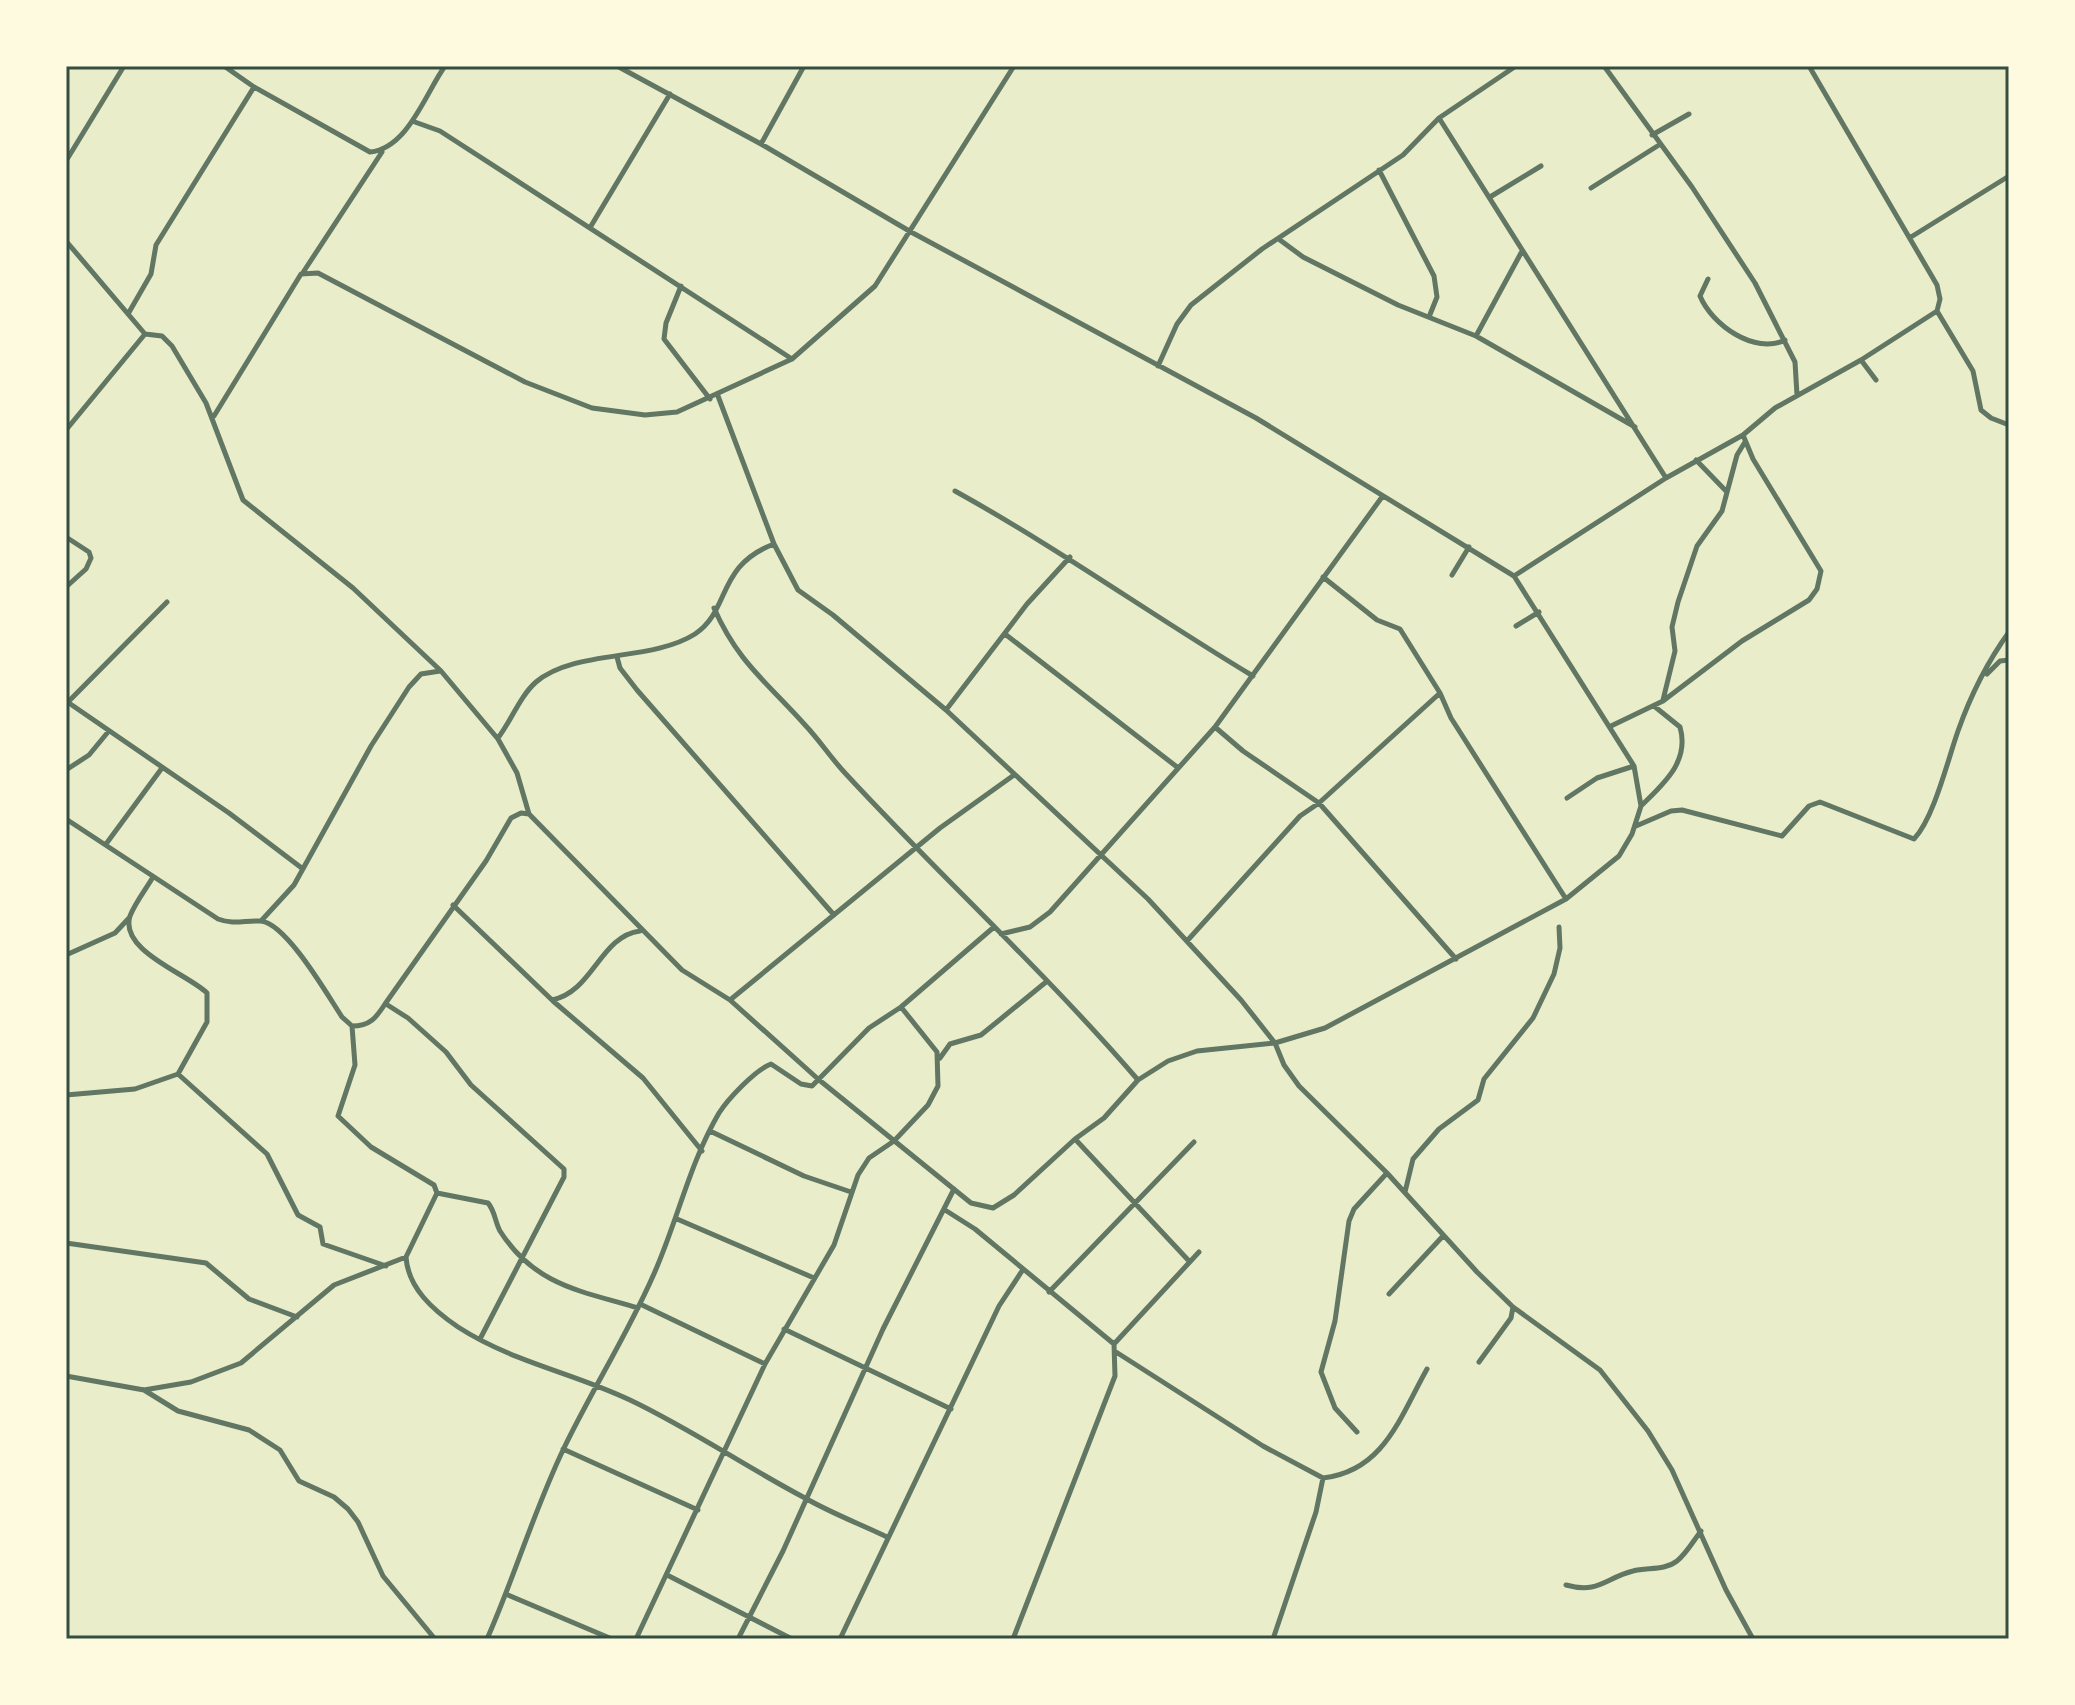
<svg xmlns="http://www.w3.org/2000/svg" width="2075" height="1705" viewBox="0 0 2075 1705" font-family="Mulish,sans-serif">
<rect width="100%" height="100%" fill="#e9edc9"/>
<g fill="none" stroke-linecap="round" stroke-linejoin="round">
<path stroke="#617663" stroke-width="5" d="M224 66 254 87 370 152C408 148 425 94 445 66
M1604 66 1692 187 1755 283 1795 362 1797 395
M1439 118 1666 478
M412 121 440 131 792 359
M1652 135 1689 114
M761 144 804 66
M66 161 124 66
M1379 170 1434 276 1437 297 1429 317
M1591 188 1659 145
M1490 197 1541 166
M591 226 670 94
M1911 237 2009 176
M1280 240 1303 257 1398 305 1476 336 1635 427
M66 241 145 334 162 336 172 346 206 403 243 500 353 588 441 671 498 739 517 773 529 814
M302 274 382 152
M1708 279 1700 296C1712 325 1755 355 1785 340
M681 286 666 323 664 339 710 399
M1937 311 1973 371 1981 410 1991 418 2009 425
M128 314 151 274 156 245 254 87
M1476 336 1521 253
M1861 360 1876 380
M1158 366 1177 324 1191 305 1262 249 1403 155 1439 118 1516 66
M718 396 774 544 798 590 833 615 946 710 1148 899 1241 1000 1275 1043 1284 1065 1299 1086 1387 1173 1477 1272 1513 1307 1600 1370 1648 1431 1672 1470 1726 1590 1753 1639
M214 416 301 274 318 273 525 382 592 408 645 415 677 412 792 359 875 286 1014 66
M66 430 145 334
M1696 460 1726 491
M955 491C1058 548 1153 616 1253 676
M66 537 89 552 91 558 86 569 66 587
M1452 575 1469 547
M1514 576 1666 478 1743 435 1775 408 1861 360 1937 311 1940 299 1937 285 1809 66
M714 608C738 663 768 683 806 726 820 741 831 758 845 773 941 877 1046 973 1138 1080
M1516 626 1539 612
M1005 634 1177 767
M617 657 620 668 637 690 834 915
M1987 674 2000 661 2009 660
M1440 693 1451 718 1566 899
M1663 700 1675 651 1672 627 1678 602 1697 546 1722 511 1737 455 1745 442
M66 701 229 813 303 869
M68 702 167 602
M946 710 1027 604 1070 557
M1611 726 1663 701 1742 641 1809 600 1817 589 1821 571 1753 459 1743 435
M1215 727 1243 751 1319 803 1456 959
M498 738C511 721 520 696 536 682 575 649 651 662 695 634 731 610 716 566 774 544
M66 770 89 755 108 732
M1567 798 1597 778 1634 766
M1641 806C1663 784 1690 762 1680 727L1654 706
M66 819 218 919C234 925 245 920 261 921 287 924 328 996 342 1017L352 1026C370 1026 376 1018 385 1004L486 861 511 818 521 813 529 814 682 970 730 1000 818 1079 971 1203 993 1208 1014 1195 1075 1139 1104 1118 1138 1080 1168 1061 1197 1051 1275 1043 1325 1028 1566 899 1619 856 1632 834 1641 806 1634 766 1514 576 1256 418 911 232 761 144 617 66
M1636 826 1671 811 1682 810 1782 836 1809 806 1820 802 1914 839C1934 818 1948 759 1958 731 1970 697 1988 661 2009 632
M106 844 162 768
M453 905 552 1000C593 992 600 936 640 931
M261 921 294 885 371 746 409 687 421 674 440 671
M1001 934 1030 927 1050 912 1215 727 1382 497
M1187 941 1300 816 1319 803 1440 693 1400 629 1377 620 1323 577
M66 955 115 933 129 918
M730 1000 940 828 1014 775
M553 1001 643 1078 702 1151
M386 1004 408 1018 446 1052 471 1085 564 1169V1177L480 1339
M352 1026 355 1065 338 1116 371 1147 434 1185 437 1193 406 1257C408 1288 433 1310 458 1327 512 1362 574 1373 630 1400 691 1429 746 1467 805 1498 831 1513 860 1524 887 1537
M940 1058 950 1044 981 1035 1046 982
M178 1074 267 1154 298 1215 320 1227 323 1244 386 1266
M66 1095 135 1089 178 1074 207 1022V993C188 974 119 951 130 916 135 903 146 889 153 877
M710 1131 804 1176 851 1192
M1075 1139 1189 1261
M1405 1192 1413 1159 1439 1129 1478 1100 1484 1079 1533 1018 1554 974 1560 948 1559 927
M437 1193 488 1203C495 1211 495 1222 500 1231 535 1286 582 1291 638 1308
M945 1210 975 1229 1114 1344 1115 1376 1013 1639
M677 1219 814 1278
M66 1243 206 1263 249 1299 297 1317
M1049 1292 1194 1142
M1389 1294 1443 1236
M640 1304 765 1364
M784 1329 951 1409
M1114 1344 1199 1252
M1116 1352 1263 1446 1323 1478C1384 1471 1400 1417 1427 1369
M1479 1362 1511 1318 1513 1307
M66 1376 144 1390 191 1382 241 1363 334 1285 406 1257
M144 1390 178 1411 249 1430 280 1450 299 1481 334 1497 348 1509 358 1522 383 1576 435 1639
M1357 1432 1335 1408 1321 1372 1335 1321 1349 1221 1354 1209 1387 1173
M563 1449 698 1510
M669 1576 792 1639
M1566 1585C1599 1594 1605 1578 1633 1571 1647 1567 1664 1571 1677 1561 1686 1554 1694 1540 1701 1531
M508 1595 612 1639
M487 1639C515 1576 534 1510 564 1448 592 1390 627 1335 653 1276 677 1223 689 1164 719 1113 728 1099 755 1070 771 1064L801 1084 812 1086 869 1028 901 1007 994 927
M636 1639 765 1364 834 1245 858 1175 869 1158 894 1141 928 1105 938 1086 937 1052 901 1007
M738 1639 783 1551 883 1329 954 1189
M840 1639 999 1306 1022 1271
M1273 1639 1316 1512 1323 1478"/>
</g>
<rect width="2075" height="1705" fill="none" stroke="#fefae0" stroke-width="136"/>
<rect x="68" y="68" width="1939" height="1569" fill="none" stroke="#344e41" stroke-width="3"/>
</svg>
